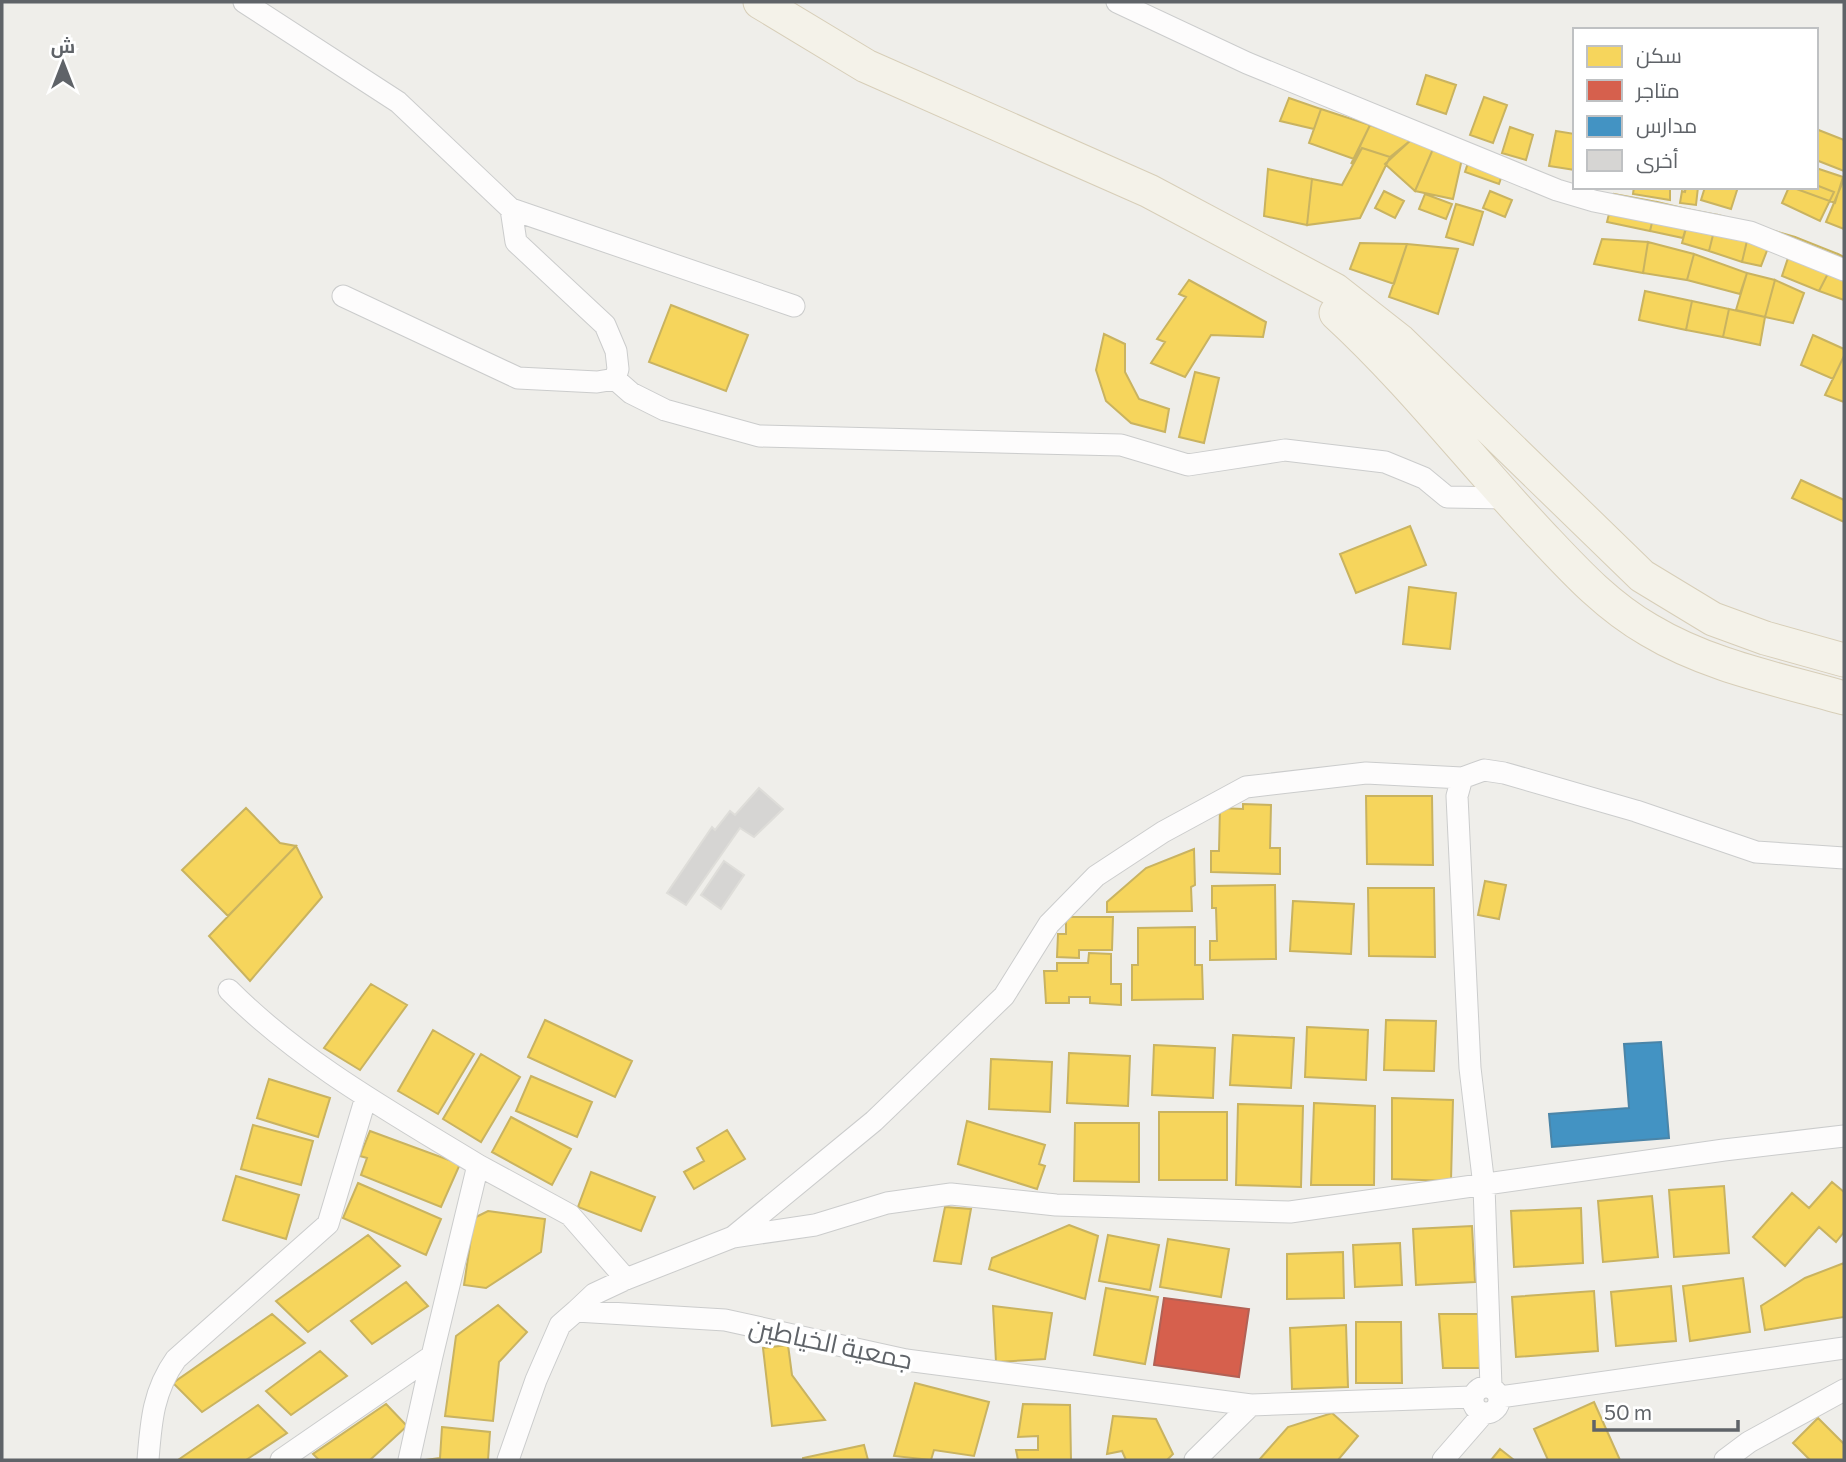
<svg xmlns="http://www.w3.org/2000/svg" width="1846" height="1462" viewBox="0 0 1846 1462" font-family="Commissioner,Cairo,sans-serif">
<rect width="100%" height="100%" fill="#efeeea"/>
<path fill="#f6d55c" stroke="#c9b360" stroke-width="2" d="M1426 75 1456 85 1446 114 1417 104Z
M1484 97 1507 105 1493 143 1470 135Z
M1289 98 1321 109 1314 129 1280 121Z
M1321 109 1370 125 1354 159 1309 143Z
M1370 125 1411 140 1390 157 1362 148 1351 164Z
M1510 127 1533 135 1526 160 1502 153Z
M1816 129 1844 140V171L1816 160Z
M1556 131 1575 134V170L1549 166Z
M1411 140 1433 149 1415 191 1385 164Z
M1362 148 1390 157 1360 218 1307 225 1312 179 1342 185Z
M1433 149 1462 159 1453 199 1415 191Z
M1471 154 1505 166 1499 184 1465 172Z
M1816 168 1843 177 1835 203 1791 187H1816Z
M1268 169 1312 179 1307 225 1264 216Z
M1844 179V229L1826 222Z
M1816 185 1834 192 1820 221 1782 203 1789 187Z
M1634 187H1670V200L1633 194Z
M1686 187H1698L1696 205 1680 203 1682 191 1685 192Z
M1705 187H1738L1731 209 1701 200Z
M1384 191 1404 201 1395 218 1375 208Z
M1490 191 1512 200 1505 217 1483 208Z
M1425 194 1452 204 1446 219 1419 209Z
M1614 194 1657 202 1650 231 1607 222Z
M1657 202 1691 210 1683 238 1650 231Z
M1456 204 1483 212 1473 245 1446 237Z
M1691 210 1718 215 1709 251 1682 243Z
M1718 215 1751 224 1742 262 1709 251Z
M1751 224 1795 237 1791 247 1768 248 1761 266 1742 262Z
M1795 237 1838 254 1819 291 1782 276Z
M1602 239 1648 242 1643 273 1594 264Z
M1648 242 1694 254 1687 280 1643 273Z
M1360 243 1407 244 1394 284 1350 269Z
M1407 244 1458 249 1438 314 1389 297Z
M1694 254 1747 273 1740 294 1687 280Z
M1838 254 1844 257V300L1819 291Z
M1747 273 1775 280 1765 317 1736 310Z
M1189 280 1266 322 1263 337 1211 335 1185 377 1151 363 1165 342 1157 339 1186 297 1179 294Z
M1775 280 1804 293 1793 323 1765 317Z
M1645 291 1692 301 1686 330 1639 320Z
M1692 301 1729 309 1723 337 1686 330Z
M671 305 748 335 726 391 649 362Z
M1729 309 1765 317 1760 345 1723 337Z
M1104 334 1125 344V372L1139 399 1169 409 1165 432 1131 423 1106 401 1096 370Z
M1813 335 1844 349V356L1833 379 1801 365Z
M1844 356V402L1825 395Z
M1195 372 1219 378 1204 443 1179 437Z
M1801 480 1844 500V522L1792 498Z
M1410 526 1426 565 1356 593 1340 554Z
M1409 587 1456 593 1450 649 1403 644Z
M1366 796H1432L1433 865 1367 864Z
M1243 804 1271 805 1270 848H1280V874L1211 872V851H1219L1220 808 1243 809Z
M246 808 280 843 296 846 228 916 182 870Z
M296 846 322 897 250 981 209 936Z
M1194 849 1195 885 1191 887 1192 911 1107 912V902L1146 868Z
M1485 881 1506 885 1499 919 1478 915Z
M1275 885 1276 959 1210 960V941H1217L1216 908H1212V886Z
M1368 888H1434L1435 957 1369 956Z
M1293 901 1354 904 1351 954 1290 951Z
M1066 917H1113L1112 950H1079V958L1057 957 1058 934H1066Z
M1195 927V965H1202L1203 999 1132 1000V965H1138V928Z
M1089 953 1111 954V984H1121V1005L1090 1003V997H1069V1003H1046L1044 971H1057V963H1088Z
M371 984 407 1005 360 1070 324 1048Z
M545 1020 632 1061 615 1097 528 1057Z
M1386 1020 1436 1021 1434 1071 1384 1070Z
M1307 1027 1368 1030 1366 1080 1305 1077Z
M433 1030 474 1054 438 1114 398 1091Z
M1233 1035 1294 1038 1291 1088 1230 1085Z
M1154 1045 1215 1048 1213 1098 1152 1095Z
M1069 1053 1130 1056 1128 1106 1067 1103Z
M481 1054 520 1077 481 1142 443 1119Z
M991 1059 1052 1062 1050 1112 989 1109Z
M531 1076 592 1102 577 1137 516 1111Z
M269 1079 330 1098 318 1137 257 1118Z
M1392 1098 1453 1100 1451 1181 1392 1179Z
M1314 1103 1375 1106 1374 1185H1311Z
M1238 1104 1303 1106 1301 1187 1236 1185Z
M1159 1112H1227V1180H1159Z
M511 1117 571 1149 552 1185 492 1152Z
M967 1121 1045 1145 1039 1164 1045 1166 1037 1189 958 1164Z
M1075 1123H1139V1182L1074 1181Z
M253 1125 313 1141 301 1185 241 1169Z
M727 1130 745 1159 694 1189 684 1172 704 1161 697 1148Z
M370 1131 460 1164 441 1207 361 1175 367 1158 360 1156Z
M591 1172 655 1197 641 1231 578 1207Z
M236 1176 299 1195 286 1239 223 1220Z
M1832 1182 1844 1192V1232L1836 1242 1819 1227 1785 1266 1753 1237 1792 1193 1809 1208Z
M358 1183 441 1219 426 1255 343 1218Z
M1724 1186 1729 1253 1674 1257 1669 1190Z
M1652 1196 1658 1257 1603 1262 1598 1201Z
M945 1207 971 1209 961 1264 934 1261Z
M1581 1208 1583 1263 1514 1267 1511 1211Z
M488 1211 545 1219 541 1252 486 1288 464 1285 474 1218Z
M1069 1225 1098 1236 1085 1299 989 1269 992 1258Z
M1472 1226 1475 1282 1416 1285 1413 1229Z
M368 1235 400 1266 308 1332 276 1301Z
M1108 1235 1159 1245 1150 1290 1099 1281Z
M1168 1239 1229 1249 1221 1297 1160 1287Z
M1400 1243 1402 1285 1355 1287 1353 1245Z
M1343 1252 1344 1298 1287 1299V1254Z
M1844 1263V1317L1765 1330 1761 1306 1805 1278Z
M1743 1278 1750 1332 1690 1341 1683 1286Z
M406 1282 428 1306 372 1344 351 1321Z
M1671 1286 1676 1341 1616 1346 1611 1292Z
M1106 1288 1158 1297 1145 1364 1094 1355Z
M1594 1291 1598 1351 1516 1357 1512 1297Z
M498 1305 527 1332 499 1362 493 1421 445 1416 456 1336Z
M993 1306 1052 1313 1045 1359 996 1362Z
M272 1314 305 1343 202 1412 173 1383Z
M1439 1314H1483V1368H1443Z
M1356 1322H1401L1402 1383H1356Z
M1346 1325 1348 1387 1292 1389 1290 1328Z
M788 1345 792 1375 825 1420 772 1426 763 1348Z
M320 1351 347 1376 291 1415 266 1391Z
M915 1383 989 1402 974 1456 934 1450 931 1460 894 1456Z
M1594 1402 1620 1460H1548L1534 1429Z
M386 1404 407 1426 370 1460H319L313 1454Z
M1023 1404 1070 1405 1071 1460H1018L1016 1450H1038V1436L1018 1437Z
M258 1405 287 1433 246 1460H178Z
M1332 1413 1358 1436 1338 1460H1259L1288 1427Z
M1113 1416 1156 1419 1173 1454 1167 1460H1126L1122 1451 1107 1454Z
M1818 1418 1844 1444V1460H1810L1793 1443Z
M442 1427 490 1432 488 1460H425L440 1458Z
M864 1445 868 1460H803V1458Z
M1500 1449 1514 1460H1491Z"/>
<path fill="#d6604d" stroke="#b26155" stroke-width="2" d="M1164 1298 1249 1309 1239 1377 1154 1365Z"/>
<path fill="#4393c3" stroke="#4b85a8" stroke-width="2" d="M1661 1042 1669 1138 1552 1147 1549 1114 1629 1108 1624 1044Z"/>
<path fill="#d6d5d3" stroke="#deddd9" stroke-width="2" d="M759 788 783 809 754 837 740 828 686 905 667 893 712 827 715 830 730 811 735 815Z
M724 861 744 875 721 909 701 895Z"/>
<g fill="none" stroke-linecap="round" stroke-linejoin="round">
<defs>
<path id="street" d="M244 2 398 102 511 209 794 306
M1117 2 1247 63 1557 190 1594 201 1750 232 1844 270
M511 209 516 242 605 325 616 351 618 369 615 379 631 393 665 410 759 436 1121 445 1188 465 1285 450 1385 462 1424 478 1447 497 1507 498
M343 296 518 378 597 382 615 379
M229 990C301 1062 391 1112 478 1165
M733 1237 815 1225 887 1203 951 1194 1056 1205 1290 1212 1724 1150 1844 1136
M576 1311 594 1294 626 1279 733 1237 874 1121 1004 996 1049 924 1096 876 1163 832 1246 787 1366 773 1462 778
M432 1356 478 1165 570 1215 626 1279
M1473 1400a13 13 0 1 1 26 0a13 13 0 1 1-26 0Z
M1491 1387 1484 1186 1470 1068 1457 796 1462 778 1484 770 1504 773 1636 811 1756 852 1844 858
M1500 1397 1844 1348
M148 1460C151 1422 153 1391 176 1359L328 1224 366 1097
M281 1460 432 1356 409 1460
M508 1460 536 1380 560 1325 576 1311 725 1320 906 1360 1251 1405
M1195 1460 1251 1405 1472 1397
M1443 1460 1483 1414
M1725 1460 1749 1442 1844 1390"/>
<path id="primary" d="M760 2 866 66 1149 191 1335 290 1400 341 1642 576 1713 619 1765 638 1844 660
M1336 313C1411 382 1473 463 1542 536 1575 571 1607 606 1649 630 1709 666 1778 679 1844 698"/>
</defs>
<use href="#street" stroke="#cbcccc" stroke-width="23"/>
<use href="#primary" stroke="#d7ceb8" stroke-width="35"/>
<use href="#street" stroke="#fdfcfc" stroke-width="21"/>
<use href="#primary" stroke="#f4f2e9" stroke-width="33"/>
</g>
<g text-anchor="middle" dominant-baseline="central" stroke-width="7" stroke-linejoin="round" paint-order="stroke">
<g font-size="26" fill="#5f6368" stroke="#fff">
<text transform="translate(831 1342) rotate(12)">جمعية الخياطين</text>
</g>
</g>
<rect width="1846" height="1462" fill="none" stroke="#5f6368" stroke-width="7"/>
<rect x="1573" y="28" width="245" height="161" fill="#ffffff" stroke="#bfc1c3" stroke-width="2"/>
<rect x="1587" y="46" width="35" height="21" fill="#f6d55c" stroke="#bfc1c3" stroke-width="2"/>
<text x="1636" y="63" font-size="21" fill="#5f6368">سكن</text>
<rect x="1587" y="80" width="35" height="21" fill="#d6604d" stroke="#bfc1c3" stroke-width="2"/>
<text x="1636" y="98" font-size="21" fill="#5f6368">متاجر</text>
<rect x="1587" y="116" width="35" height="21" fill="#4393c3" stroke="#bfc1c3" stroke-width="2"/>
<text x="1636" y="133" font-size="21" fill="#5f6368">مدارس</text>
<rect x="1587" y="150" width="35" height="21" fill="#d6d5d3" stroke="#bfc1c3" stroke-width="2"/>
<text x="1636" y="168" font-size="21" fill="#5f6368">أخرى</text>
<g transform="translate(63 63)" stroke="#ffffff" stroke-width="5" paint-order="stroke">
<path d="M0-5L12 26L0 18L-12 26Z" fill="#5f6368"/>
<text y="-10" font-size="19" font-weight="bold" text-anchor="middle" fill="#5f6368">ش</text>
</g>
<path d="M1594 1420v10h144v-10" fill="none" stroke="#5f6368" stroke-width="3.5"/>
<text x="1604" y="1420" font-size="21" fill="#5f6368" stroke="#ffffff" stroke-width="5" paint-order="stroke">50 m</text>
</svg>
